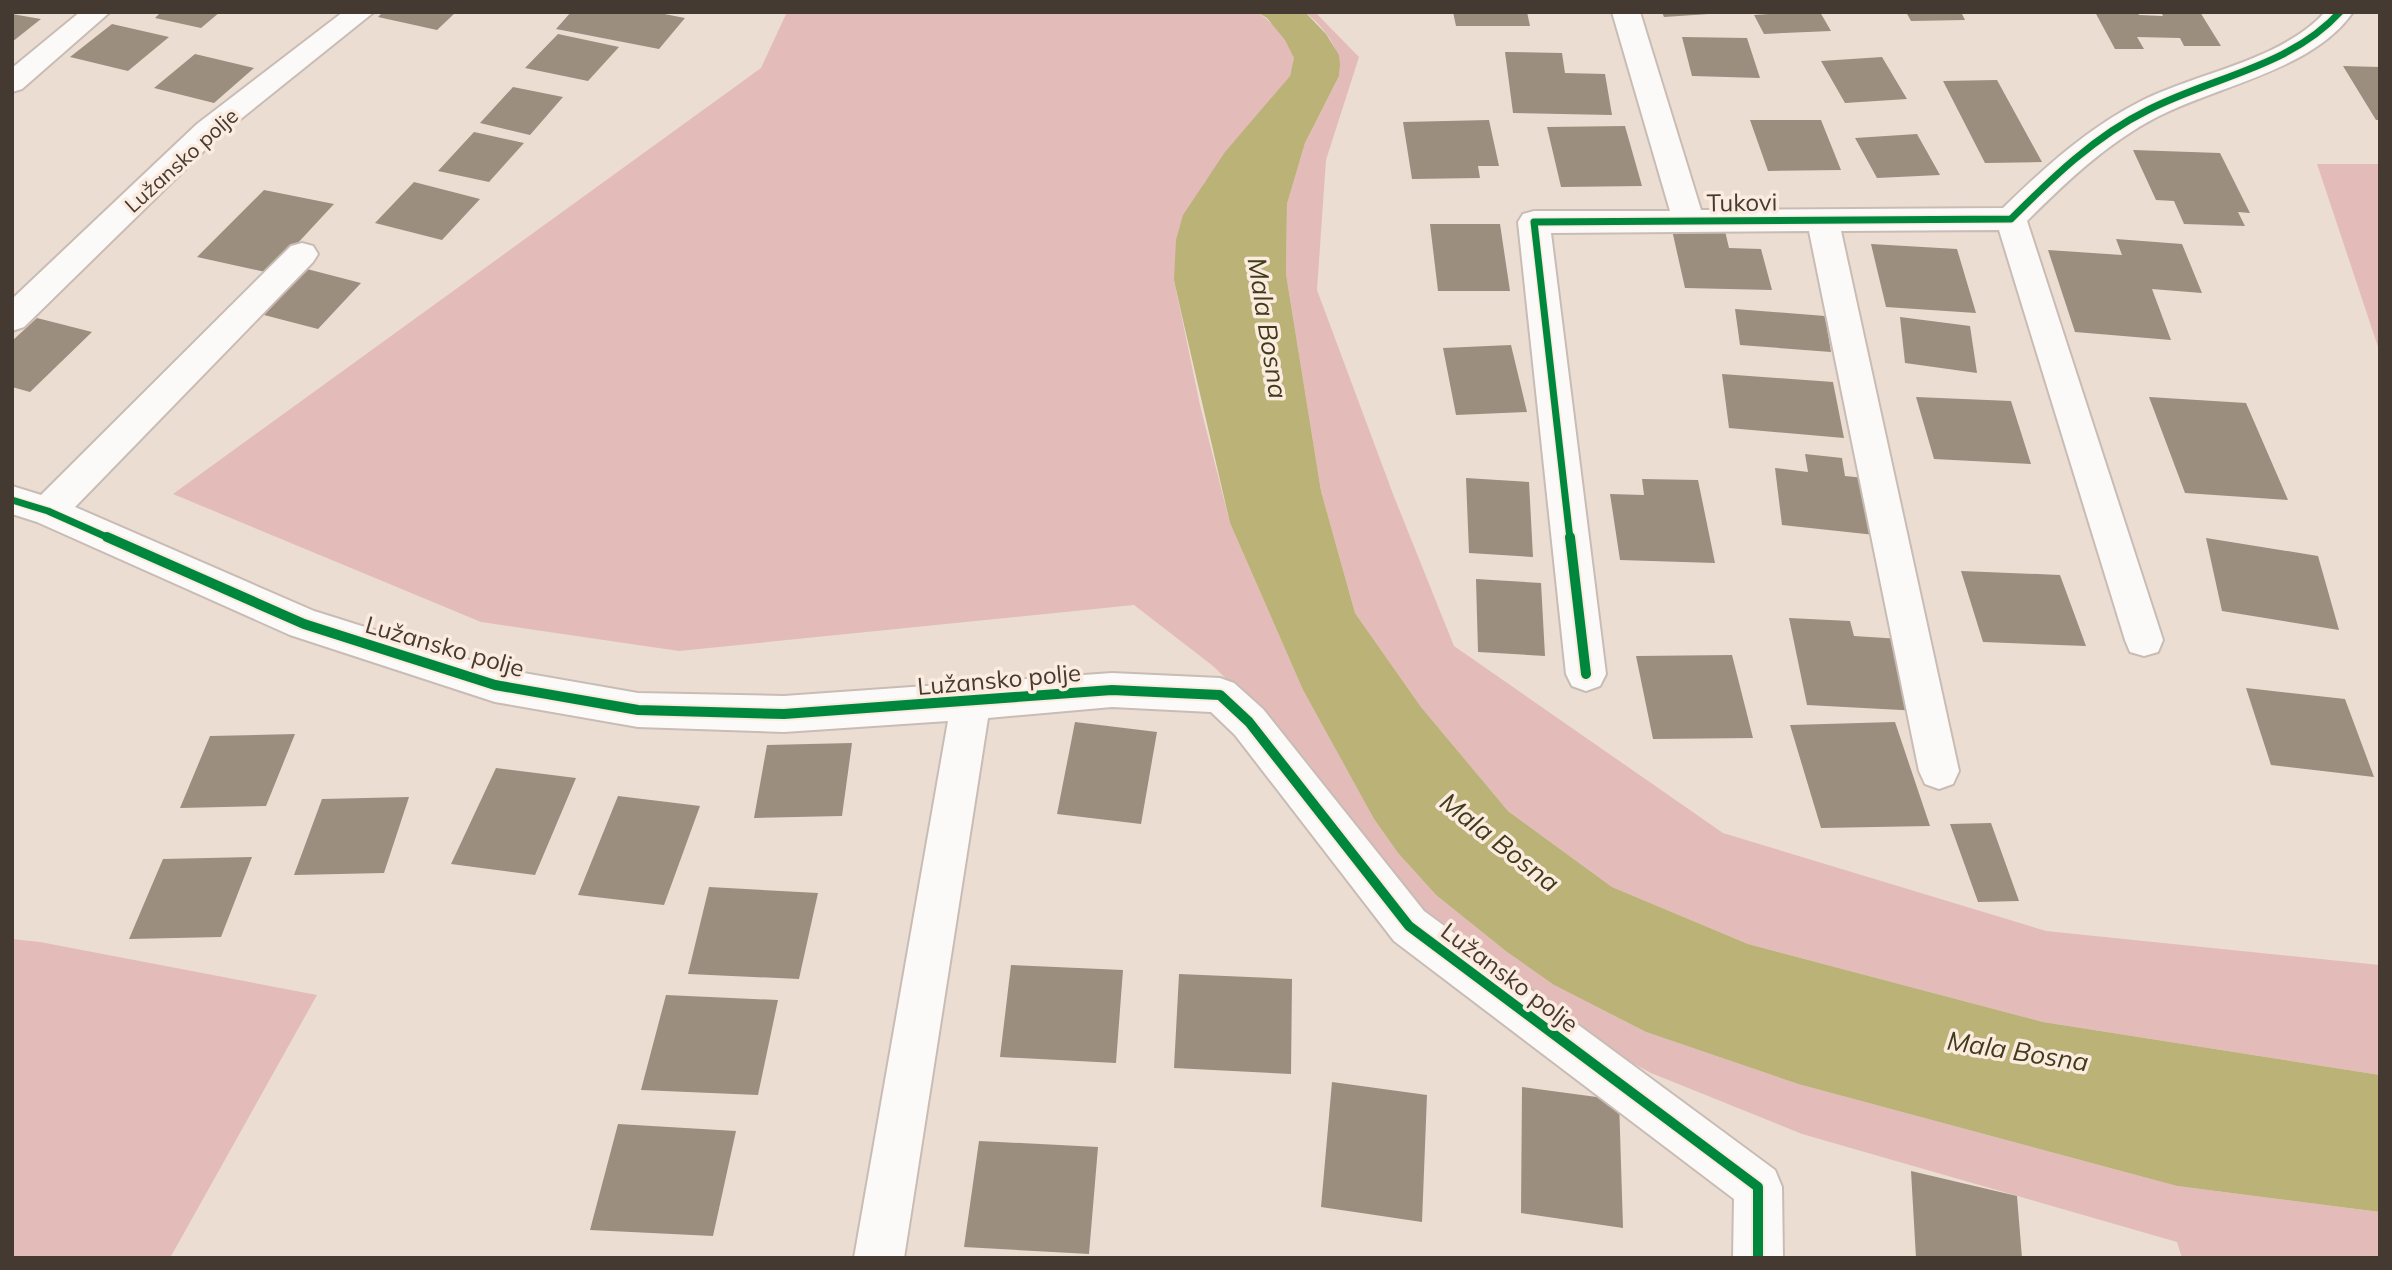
<svg xmlns="http://www.w3.org/2000/svg" width="2392" height="1270" viewBox="0 0 2392 1270" font-family="Mulish,sans-serif">
<rect width="100%" height="100%" fill="#ecddd2"/>
<path fill="#e3bcba" d="M787 12H1257C1270 20 1292 42 1294 58 1294 63 1291 71 1290 76L1204 183 1174 280 1200 405 1230 523 1303 690 1374 819 1398 853 1436 895 1507 952 1554 985 1646 1032 1798 1084 2177 1186 2380 1212V1258H2182L2177 1242 1802 1134 1651 1073 1566 1027 1492 974 1421 908 1358 831 1308 762 1272 723 1213 666 1134 605 679 651 481 622 173 494 761 68Z
M1305 12H1315L1359 57 1326 160 1317 290 1393 494 1454 646 1723 833 2046 931 2380 965V1075L2043 1022 1748 944 1612 887 1508 811 1421 707 1355 613 1321 491 1286 274 1287 204 1305 143 1339 76C1342 50 1325 28 1305 12Z
M2317 164H2380V353Z
M12 939 40 942 317 995 170 1258H12Z"/>
<path fill="#bab277" d="M1257 12H1305L1326 34 1339 55 1340 65 1339 76 1305 143 1287 204 1286 274 1321 491 1355 613 1421 707 1508 811 1612 887 1748 944 2043 1022 2380 1075V1212L2177 1186 1798 1084 1646 1032 1554 985 1507 952 1436 895 1398 853 1374 819 1303 690 1230 523 1182 316 1174 280 1176 240 1183 215 1225 152 1290 76 1294 58 1285 40 1267 18Z"/>
<path fill="#9b8e7e" d="M161 12H220L201 28 155 18Z
M383 12H456L437 30 378 17Z
M571 12H654L685 18 659 49 556 29Z
M1453 12H1527L1530 26H1456Z
M1662 12H1709V14L1664 17Z
M1796 12H1820L1831 31 1764 34 1754 15Z
M1906 12H1961L1965 20 1911 21Z
M2095 12H2137L2139 15 2163 16 2161 12H2200L2221 46H2184L2180 38 2137 37 2144 49H2115Z
M12 14 41 19 12 42Z
M112 24 169 37 128 71 70 57Z
M558 34 619 47 588 81 525 68Z
M1682 37 1747 38 1760 78 1692 76Z
M1505 52 1562 53 1565 73 1605 74 1612 115 1513 113Z
M195 54 254 68 214 103 154 88Z
M1882 57 1907 99 1845 103 1821 61Z
M2343 66 2380 67V120H2376Z
M1997 80 2042 162 1985 163 1943 81Z
M513 87 563 97 530 135 480 123Z
M1489 120 1499 166H1478L1480 178 1412 179 1403 122Z
M1750 120H1821L1841 170 1768 171Z
M1625 126 1642 186 1561 187 1547 127Z
M474 132 524 143 489 182 438 171Z
M1917 134 1940 175 1877 178 1855 138Z
M2133 150 2220 153 2250 213 2238 212 2245 226 2184 224 2174 201 2156 200Z
M414 182 480 199 442 240 375 223Z
M264 190 334 204 270 273 197 257Z
M1430 224H1500L1510 291H1438Z
M1672 230 1725 231 1729 248 1761 249 1772 290 1685 288Z
M2116 239 2182 244 2202 293 2152 289 2171 340 2075 332 2048 250 2122 255Z
M1871 244 1957 249 1976 313 1886 307Z
M307 269 361 283 318 329 264 315Z
M1735 309 1825 316 1831 352 1740 345Z
M1900 317 1970 326 1977 373 1905 363Z
M37 318 92 332 30 392 12 387V341Z
M1511 345 1527 412 1456 415 1443 348Z
M1722 374 1833 382 1844 438 1729 428Z
M1916 397 2011 401 2031 464 1934 459Z
M2149 397 2246 403 2288 500 2185 493Z
M1805 454 1842 458 1845 476 1865 478 1875 535 1782 525 1775 468 1808 472Z
M1466 478 1529 482 1533 557 1469 553Z
M1642 479 1698 480 1715 563 1620 560 1610 494 1644 495Z
M2206 538 2318 556 2339 630 2222 611Z
M1961 571 2060 575 2086 646 1983 642Z
M1476 579 1541 583 1545 656 1478 652Z
M1789 618 1850 621 1854 636 1901 639 1920 711 1807 705Z
M1732 655 1753 738 1653 739 1636 656Z
M2246 688 2345 699 2374 777 2271 765Z
M1075 722 1157 732 1141 824 1057 814Z
M1895 722 1930 826 1821 828 1790 725Z
M295 734 266 806 180 808 210 736Z
M852 743 842 816 754 818 767 745Z
M496 768 576 778 535 875 451 864Z
M618 796 700 806 664 905 578 895Z
M409 797 384 873 294 875 322 799Z
M1991 823 2019 901 1978 902 1950 824Z
M252 857 221 937 129 939 163 859Z
M709 887 818 893 799 979 688 974Z
M1011 965 1123 970 1116 1063 1000 1057Z
M1179 974 1292 979 1291 1074 1174 1068Z
M666 995 778 1000 758 1095 641 1090Z
M1332 1082 1427 1095 1422 1222 1321 1207Z
M1522 1087 1619 1100 1623 1228 1521 1213Z
M618 1124 736 1131 713 1236 590 1230Z
M979 1141 1098 1147 1089 1254 964 1247Z
M1911 1171 2017 1196 2022 1258H1916Z"/>
<g fill="none" stroke-linecap="round" stroke-linejoin="round">
<defs>
<path id="minor" d="M80 12H110L22 89 12 92V68Z
M343 12H374L217 138 24 327 12 331V299L197 124Z
M1612 12H1640L1701 210 2003 208C2045 167 2089 127 2143 100 2200 72 2282 60 2325 12H2353C2313 70 2219 85 2157 117 2107 143 2066 182 2027 221L2163 640 2158 652 2144 656 2130 652 2125 640 1999 230 1841 231 1959 771 1953 784 1939 789 1925 784 1919 771 1809 231 1551 233 1606 674 1600 686 1586 691 1572 686 1566 674 1518 222 1523 214 1534 211H1670Z
M302 243 313 246 318 254 313 262 75 507 314 611 495 668 638 693 784 696 1112 673 1220 678 1234 683 1263 709 1424 911 1775 1170 1782 1187 1783 1258H1733L1734 1199 1394 941 1235 735 1211 712 1112 707 988 718 904 1258H854L948 721 784 732 638 727 495 702 290 635 37 522 12 514V486L41 495 291 246Z"/>
</defs>
<use href="#minor" stroke="#c8bcb4" stroke-width="4"/>
<use href="#minor" fill="#fcfaf8" fill-rule="evenodd"/>
<defs>
<path id="cycleway-far1" d="M12 500 48 511 111 539
M1570 539 1534 222 2011 219C2052 178 2095 136 2148 110 2212 77 2290 67 2340 12"/>
<path id="cycleway" d="M107 537 304 624 495 685 638 710 784 714 1112 690 1220 695 1249 722 1409 926 1758 1187V1258
M1570 537 1586 674"/>
</defs>
<use href="#cycleway-far1" stroke="#fcecdf" stroke-width="10"/>
<use href="#cycleway" stroke="#fcecdf" stroke-width="14"/>
<use href="#cycleway-far1" stroke="#00873e" stroke-width="7"/>
<use href="#cycleway" stroke="#00873e" stroke-width="10"/>
</g>
<g text-anchor="middle" dominant-baseline="central" stroke-width="7" stroke-linejoin="round" paint-order="stroke">
<g font-size="21" fill="#453a32" stroke="#fcecdf">
<text transform="translate(181 160) rotate(-42)">Lužansko polje</text>
</g>
<g font-size="24" fill="#453a32" stroke="#fcecdf">
<text transform="translate(1742 202) rotate(-1)">Tukovi</text>
<text transform="translate(445 646) rotate(16)">Lužansko polje</text>
<text transform="translate(999 679) rotate(-5)">Lužansko polje</text>
<text transform="translate(1510 977) rotate(37)">Lužansko polje</text>
</g>
<g font-size="26" font-style="italic" fill="#3f3c1a" stroke="#fcecdf">
<text transform="translate(1268 328) rotate(81)">Mala Bosna</text>
<text transform="translate(1500 842) rotate(38)">Mala Bosna</text>
<text transform="translate(2018 1051) rotate(9)">Mala Bosna</text>
</g>
</g>
<rect width="2392" height="1270" fill="none" stroke="#453a32" stroke-width="28"/>
</svg>
